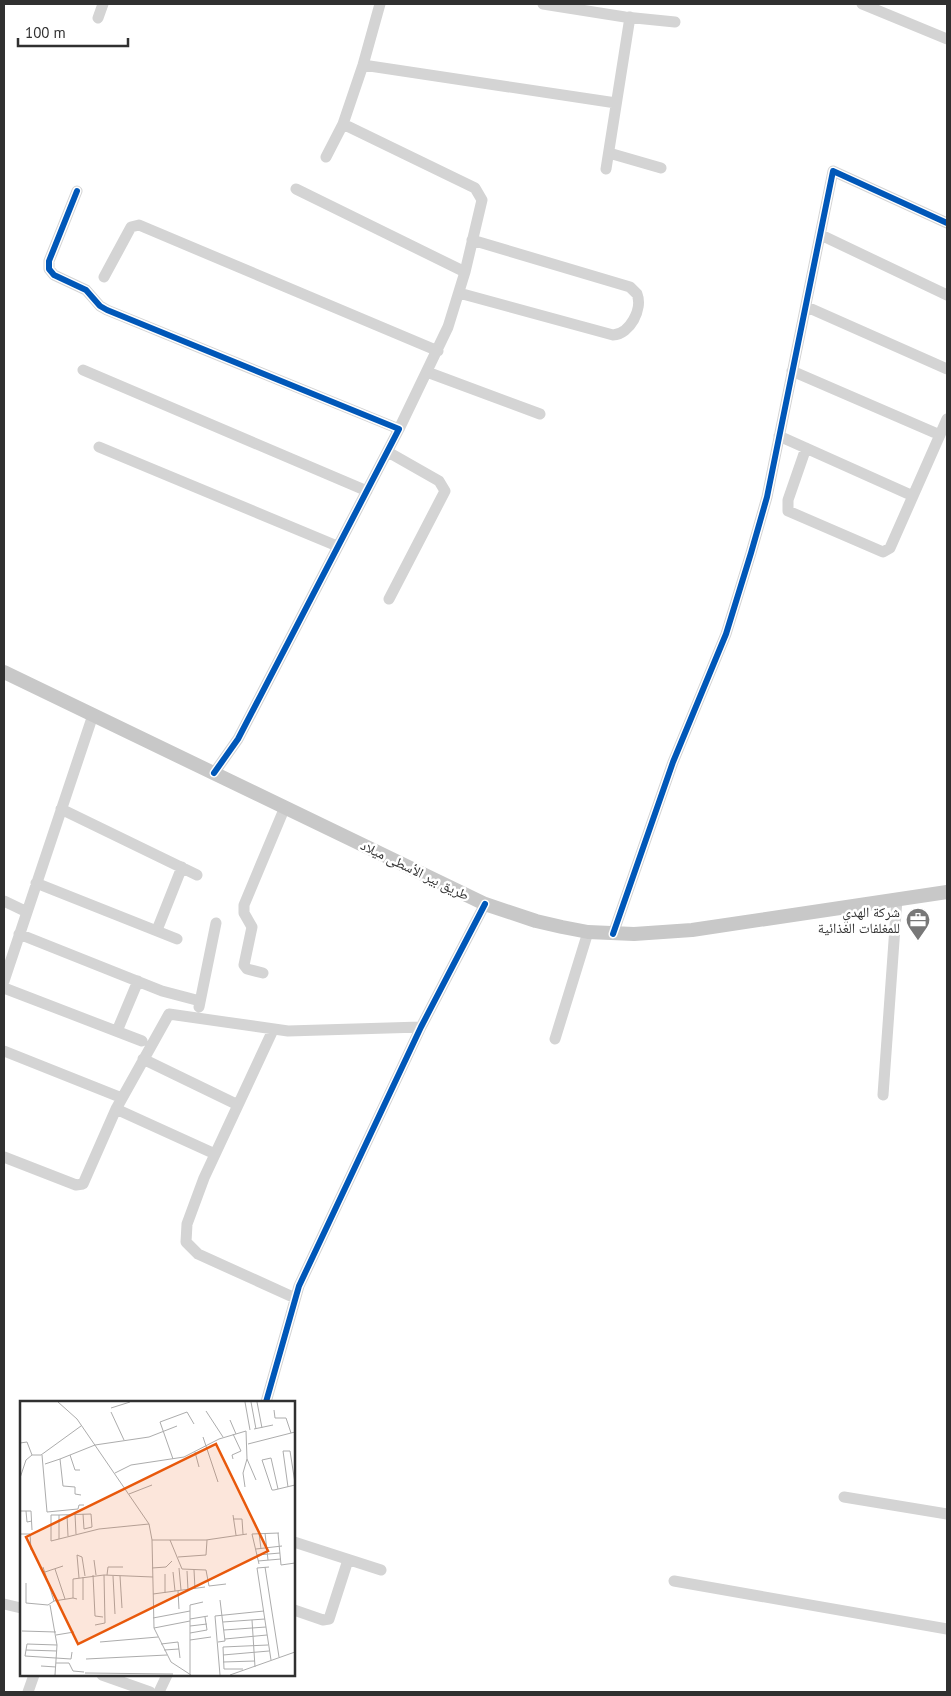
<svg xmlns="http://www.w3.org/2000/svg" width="951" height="1696" viewBox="0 0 951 1696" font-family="'PT Sans','Noto Naskh Arabic',sans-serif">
<rect width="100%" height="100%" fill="#fff"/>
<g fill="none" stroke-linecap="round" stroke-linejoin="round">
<path stroke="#d4d4d4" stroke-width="11" d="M543 4 625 17 675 22
M862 4 947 39
M98 18 103 4
M363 65 616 103
M343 124 363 65 380 4
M609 153 661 168
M326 157 343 124 475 188 482 200 465 272 448 327 399 429
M606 169 630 17
M296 189 465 272
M77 191 49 261V269L54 275 86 290 100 306 107 310 399 429 238 739 214 773
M821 235 947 295
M104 277 131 227 139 225 438 351
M459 293 613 335C630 334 643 309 637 294L630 287 472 240
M807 307 947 369
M83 370 367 491
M792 371 940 435
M427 372 540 414
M779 436 913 496
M99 447 337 546
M806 448 788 500V511L883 552 890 548 947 419
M388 452 439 481 445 491 389 599
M61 809 197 875
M36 883 177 939
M4 901 27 912
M157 930 182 867
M19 934 162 991 200 1001
M613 934 673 762 726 634 751 553 767 497 833 171 947 223
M263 973 247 969 244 965 252 927 244 913V905L285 807
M4 981 93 715
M4 988 142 1041
M199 1007 216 923
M273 1030 204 1178 187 1224 186 1242 198 1254 295 1298
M117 1031 138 981
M555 1039 588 932
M4 1051 122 1098
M143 1059 238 1105
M883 1095 897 899
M116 1109 215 1154
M4 1157 76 1185 83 1184 116 1109 169 1014 288 1031 421 1027
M266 1402 299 1286 421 1027 485 904
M844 1497 947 1514
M294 1542 381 1570
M674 1581 947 1629
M4 1604 21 1608
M294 1610 323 1620 329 1619 348 1560
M102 1675 150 1692
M28 1692 34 1675
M159 1692 167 1675"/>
<path stroke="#c8c8c8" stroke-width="14" d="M4 672 485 904 536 921 562 927 588 932 634 934 692 930 947 892"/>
<defs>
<path id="cycleway" d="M77 191 49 261V269L54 275 86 290 100 306 107 310 399 429 238 739 214 773
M613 934 673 762 726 634 751 553 767 497 833 171 947 223
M266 1402 299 1286 421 1027 485 904"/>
</defs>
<use href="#cycleway" stroke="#fff" stroke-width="9"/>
<use href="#cycleway" stroke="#0057b8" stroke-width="6"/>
</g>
<defs>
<symbol id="office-pin" viewBox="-11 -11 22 30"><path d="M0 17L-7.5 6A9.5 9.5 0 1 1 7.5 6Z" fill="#787878" stroke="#fff"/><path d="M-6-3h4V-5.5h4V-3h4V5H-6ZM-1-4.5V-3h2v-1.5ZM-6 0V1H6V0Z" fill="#fff"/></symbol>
</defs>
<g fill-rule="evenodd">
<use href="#office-pin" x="904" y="906" width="28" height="38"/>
</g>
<g text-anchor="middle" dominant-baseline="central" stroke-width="5" stroke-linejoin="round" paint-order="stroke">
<g font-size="14" fill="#303030" stroke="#fff">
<text transform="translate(415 870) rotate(26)">طريق بير الأسطى ميلاد</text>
</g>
<g font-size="14" fill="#303030" stroke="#fff" text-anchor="end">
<text x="900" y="912">شركة الهدي<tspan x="900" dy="16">للمغلفات الغذائية</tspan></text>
</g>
</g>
<g transform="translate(20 1401)">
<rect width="275" height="275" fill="#fff"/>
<path fill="none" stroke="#acacac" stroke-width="1" d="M38 1 57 18 129 123 132 139 134 227 151 261 171 274M225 1 230 29M231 1 236 28M237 1 242 27M91 7 110 1M254 9 255 17H266L271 32M186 10 203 36M91 11 104 39M210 19 216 33M234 28 253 24M183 36 198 81M0 42 7 41 12 54H21L61 25M228 43 275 31M175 51 179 66M22 54 27 111 58 108 59 104H64M50 54 55 69H60M153 58 140 21 167 11 174 23M213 58 212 54 221 50 213 33M25 63 40 58M95 72 111 64 164 56 199 38 226 30 227 58 236 79M0 77 6 59 12 54M225 86 223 72 227 58M268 86 263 50H270L275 82M258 88 251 57 242 59 252 89H254L275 84M109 93 132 84M61 94 55 93V86L43 85 40 58 75 44 129 36 157 25M0 110H11L12 129M6 110 7 121 12 120M55 113 56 133M63 113 64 128M39 114 71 113 72 126 64 128M47 114 48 135M213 114 216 134M213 118H222L223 133M239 132 241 148M245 132 248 159M258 132 261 164 275 162M0 133H10L11 149M39 138V114H31V140L79 128 129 123M132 139H186L227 133M150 139 162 168 186 169 189 185 206 183M236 148 262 145M237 154 260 152M158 156 186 154 187 139M74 159 76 174M238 160 261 158M239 163 232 133 259 132M23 166 34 200 53 197M245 166 259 256M249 166 237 167 251 259M132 167 146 166 152 160M159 167 161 189M35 168 45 198M174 169 175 188M167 170 168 189M25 171 43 165M153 171 155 190M145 173V192M73 174 75 215 83 216M87 174 88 166H103M93 175 95 213M100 175 102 207M59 177 57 154 62 156 65 175M6 182V202L28 204 34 200M158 190 159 208M133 193 185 186M57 198 53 197V178L84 174M63 199V176M30 204 37 244 35 274M133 217 170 210M170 218 188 215M232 219 235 266M203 221 245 218M75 224 85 222 84 174 133 176M170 225 187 223M134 227 170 220M204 229 246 226M2 230 36 231M170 232 187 229 185 216M36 234 54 231M205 238 247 234M170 239 191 236M80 241 138 236M198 241 205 240 200 199M141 243 158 241 160 257M6 249 7 243 37 244M144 249 159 248M37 250 6 249 5 255 51 258 52 251M203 254 249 250M66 258 147 254M203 261 235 260M36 262H49L53 270 64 271M21 265 36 266M223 268H204L203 246 248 244M65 272 153 273M170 274V204L183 201M200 274 195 215 244 210M210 274 275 251"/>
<path fill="#e8590c" fill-opacity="0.15" stroke="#e8590c" stroke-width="2.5" d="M196 43 248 150 58 243 6 136Z"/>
<rect width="275" height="275" fill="none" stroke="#303030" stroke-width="2.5"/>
</g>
<rect width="951" height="1696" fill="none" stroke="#303030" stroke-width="10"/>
<path d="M18 38v8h110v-8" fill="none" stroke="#303030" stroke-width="2.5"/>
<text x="25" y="38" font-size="15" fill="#303030" stroke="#ffffff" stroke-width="4" paint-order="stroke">100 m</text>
</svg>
